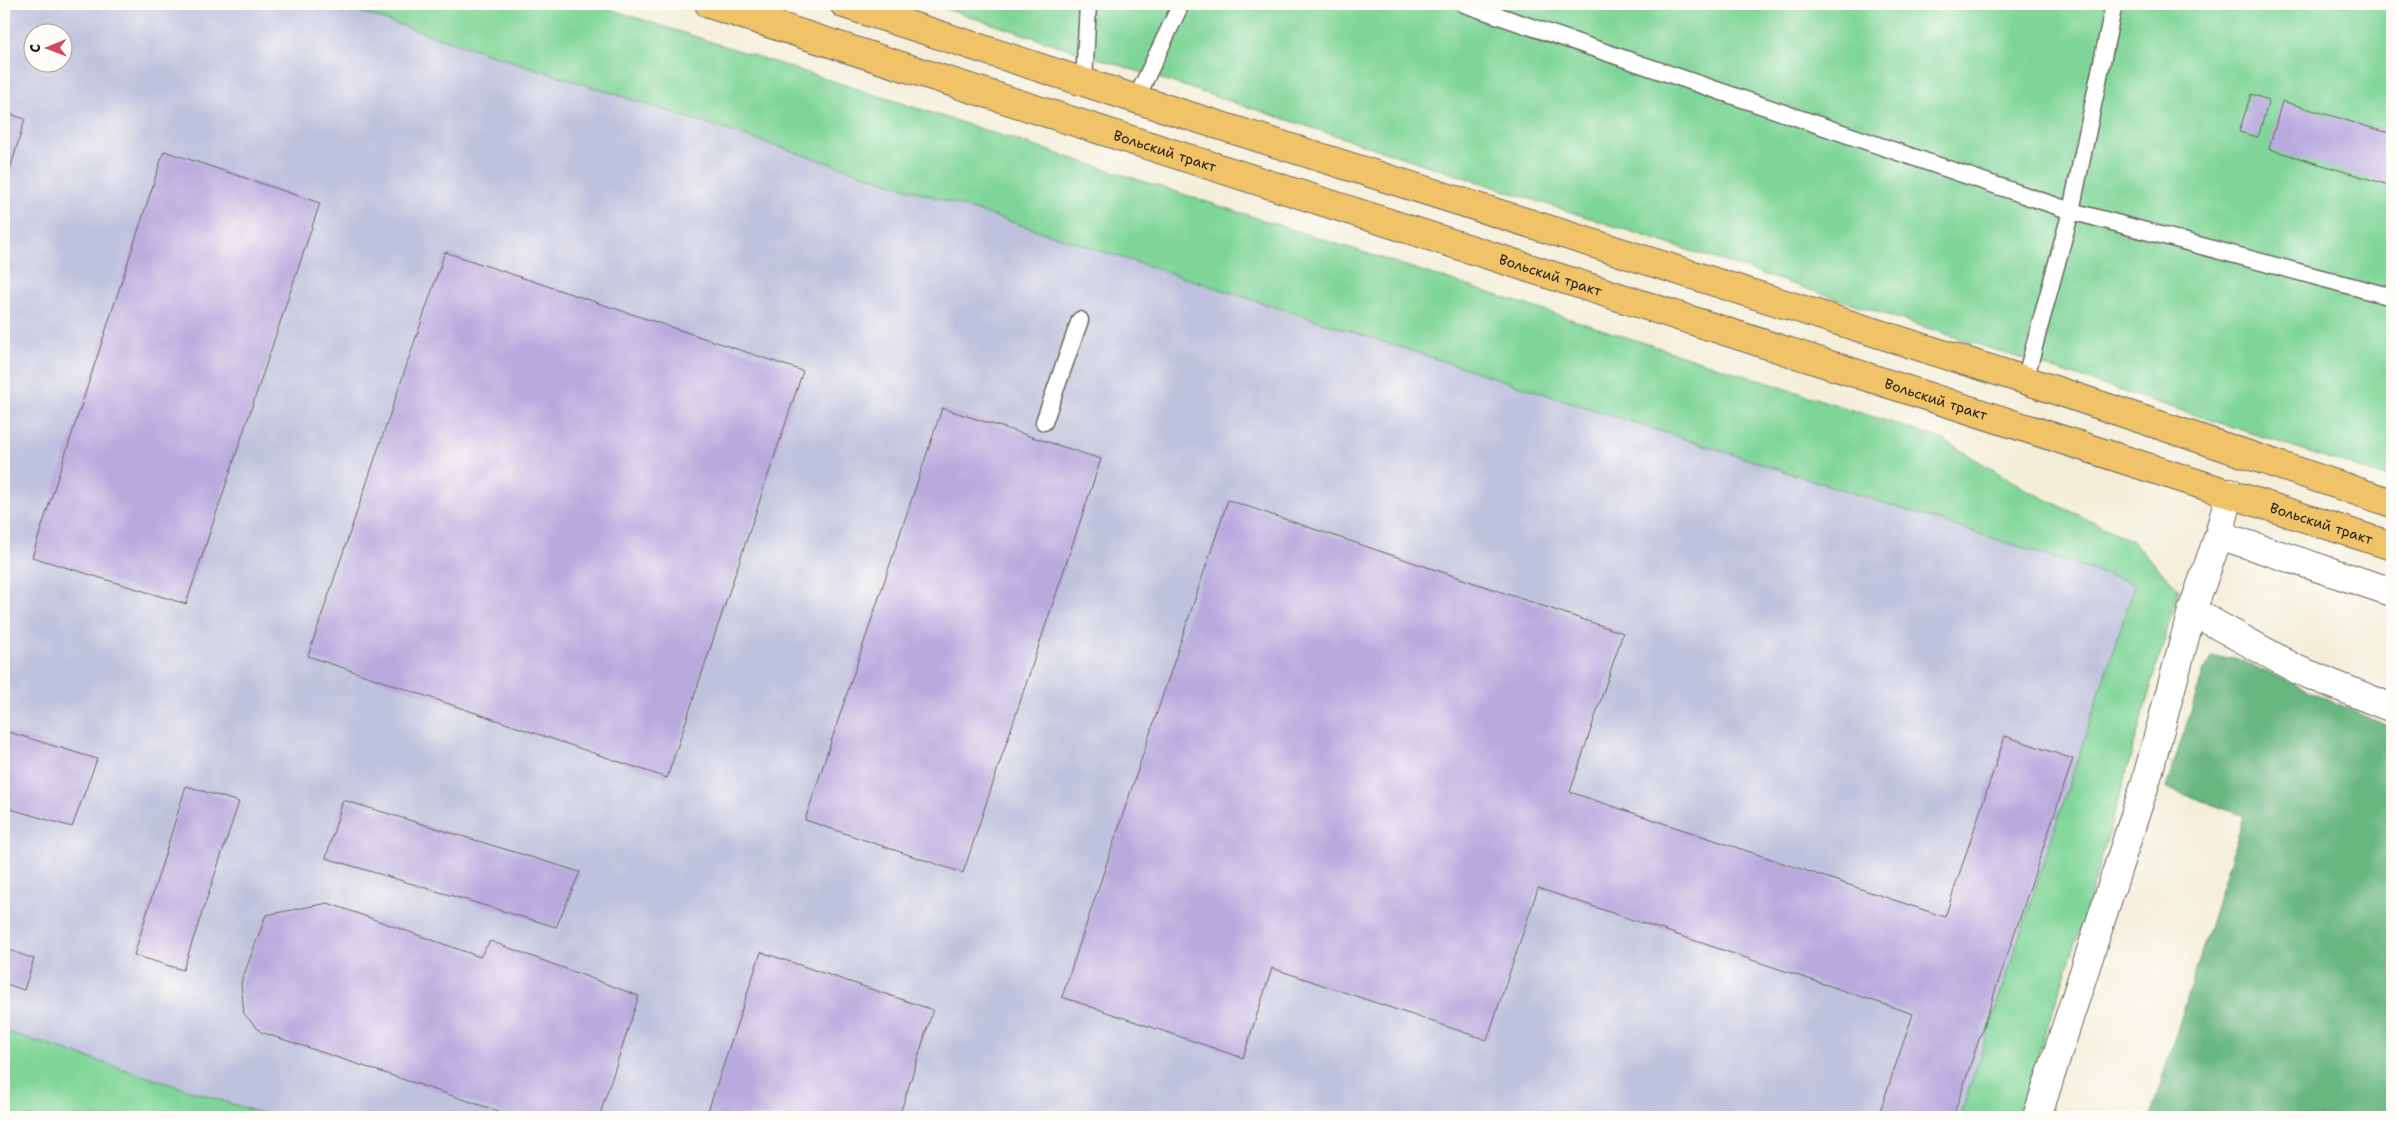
<svg xmlns="http://www.w3.org/2000/svg" width="2396" height="1121" viewBox="0 0 2396 1121" font-family="'Shantell Sans',sans-serif">
<rect width="100%" height="100%" fill="#fdfcf7"/>
<filter id="ink" filterUnits="userSpaceOnUse"><feTurbulence type="fractalNoise" baseFrequency=".02" numOctaves="2"/><feDisplacementMap in="SourceGraphic" scale="10" xChannelSelector="R" yChannelSelector="G"/><feConvolveMatrix kernelMatrix="1 2 1 2 8 2 1 2 1" color-interpolation-filters="sRGB"/></filter>
<filter id="wash" filterUnits="userSpaceOnUse"><feTurbulence type="fractalNoise" baseFrequency=".0096" numOctaves="4" result="noise"/><feDisplacementMap in="SourceGraphic" scale="20" xChannelSelector="R" yChannelSelector="G"/><feGaussianBlur stdDeviation="1.12" result="paint"/><feColorMatrix in="noise" values="0 0 0 0 0 0 0 0 0 0 0 0 0 0 0 0 0 1.4 0 .05"/><feComposite in="paint" operator="in"/></filter>
<g filter="url(#wash)">
<rect width="100%" height="100%" fill="#f4eed9"/>
<path fill="#bfc2dd" fill-rule="evenodd" d="M4 4H335L2136 584 1960 1117H4ZM32 32H62V62H32Z"/>
<path fill="#7fd598" stroke="#4e785a" d="M335 4H594L1942 439 2027 490 2132 541 2179 589 2086 912 2017 1117H1960L2135 584Z
M931 4H2392V479Z
M4 1031 273 1117H4Z"/>
<path fill="#67b680" stroke="#42694e" d="M2213 657 2236 658 2392 728V1117H2150L2244 816 2166 788 2204 670Z"/>
<g id="blocks">
<path fill="#b9aade" d="M2251 94 2269 100 2258 137 2239 132Z
M2282 101 2392 134V186L2269 149Z
M4 112 25 119 4 190Z
M164 151 320 203 186 604 32 557Z
M445 252 803 371 667 778 308 656Z
M942 408 1101 459 963 873 805 820Z
M1228 500 1623 633 1570 792 1945 917 2005 736 2073 759 1953 1117H1878L1913 1014 1538 888 1487 1040 1272 968 1243 1058 1062 997Z
M5 731 97 759 72 827 4 807Z
M186 786 239 802 183 970 134 955Z
M343 800 580 872 556 927 326 858Z
M328 903 480 957 490 941 639 996 599 1117H516L261 1032 244 1014 241 983 266 915Z
M4 948 34 959 24 990 4 983Z
M761 952 933 1010 899 1117H706Z"/>
</g>
</g>
<g filter="url(#ink)">
<use href="#blocks" fill-opacity="0" stroke="#68665e" stroke-width="1"/>
<g fill="none" stroke-linecap="round" stroke-linejoin="round">
<defs>
<path id="service" d="M1464 4 2071 211 2392 297
M1084 82 1088 4
M1136 99 1181 4
M2025 380 2071 211 2114 4
M1044 422 1080 320"/>
<path id="minor" d="M2219 535 2392 592
M2192 611 2298 670 2392 708
M2037 1117 2146 781 2192 611 2219 535 2230 492"/>
<g id="primary">
<path id="s1" d="M709 4 2392 546"/>
<path d="M844 4 1136 99 2025 380 2392 503"/>
</g>
</defs>
<use href="#service" stroke="#68665e" stroke-width="19"/>
<use href="#minor" stroke="#68665e" stroke-width="30"/>
<use href="#primary" stroke="#68665e" stroke-width="30"/>
<use href="#service" stroke="#fff" stroke-width="16"/>
<use href="#minor" stroke="#fff" stroke-width="28"/>
<use href="#primary" stroke="#f1c369" stroke-width="28"/>
</g>
</g>
<g text-anchor="middle" dominant-baseline="central" stroke-width="4.5" stroke-linejoin="round" paint-order="stroke">
<g font-size="14" fill="#1c1c1c" stroke="#fdfcf7">
<text stroke="none"><textPath href="#s1" startOffset="479">Вольский тракт</textPath></text>
<text stroke="none"><textPath href="#s1" startOffset="884">Вольский тракт</textPath></text>
<text stroke="none"><textPath href="#s1" startOffset="1289">Вольский тракт</textPath></text>
<text stroke="none"><textPath href="#s1" startOffset="1694">Вольский тракт</textPath></text>
</g>
</g>
<rect width="2396" height="1121" fill="none" stroke="#fdfcf7" stroke-width="20"/>
<g transform="translate(48 48) rotate(269)"><circle r="24" fill="#fdfcf7" stroke="#a3a29f"/>
<path d="M0-4L9 19L0 12L-9 19Z" fill="#d1495b"/>
<text y="-8" font-size="14" font-weight="bold" text-anchor="middle" fill="#1c1c1c">С</text>
</g>
</svg>
